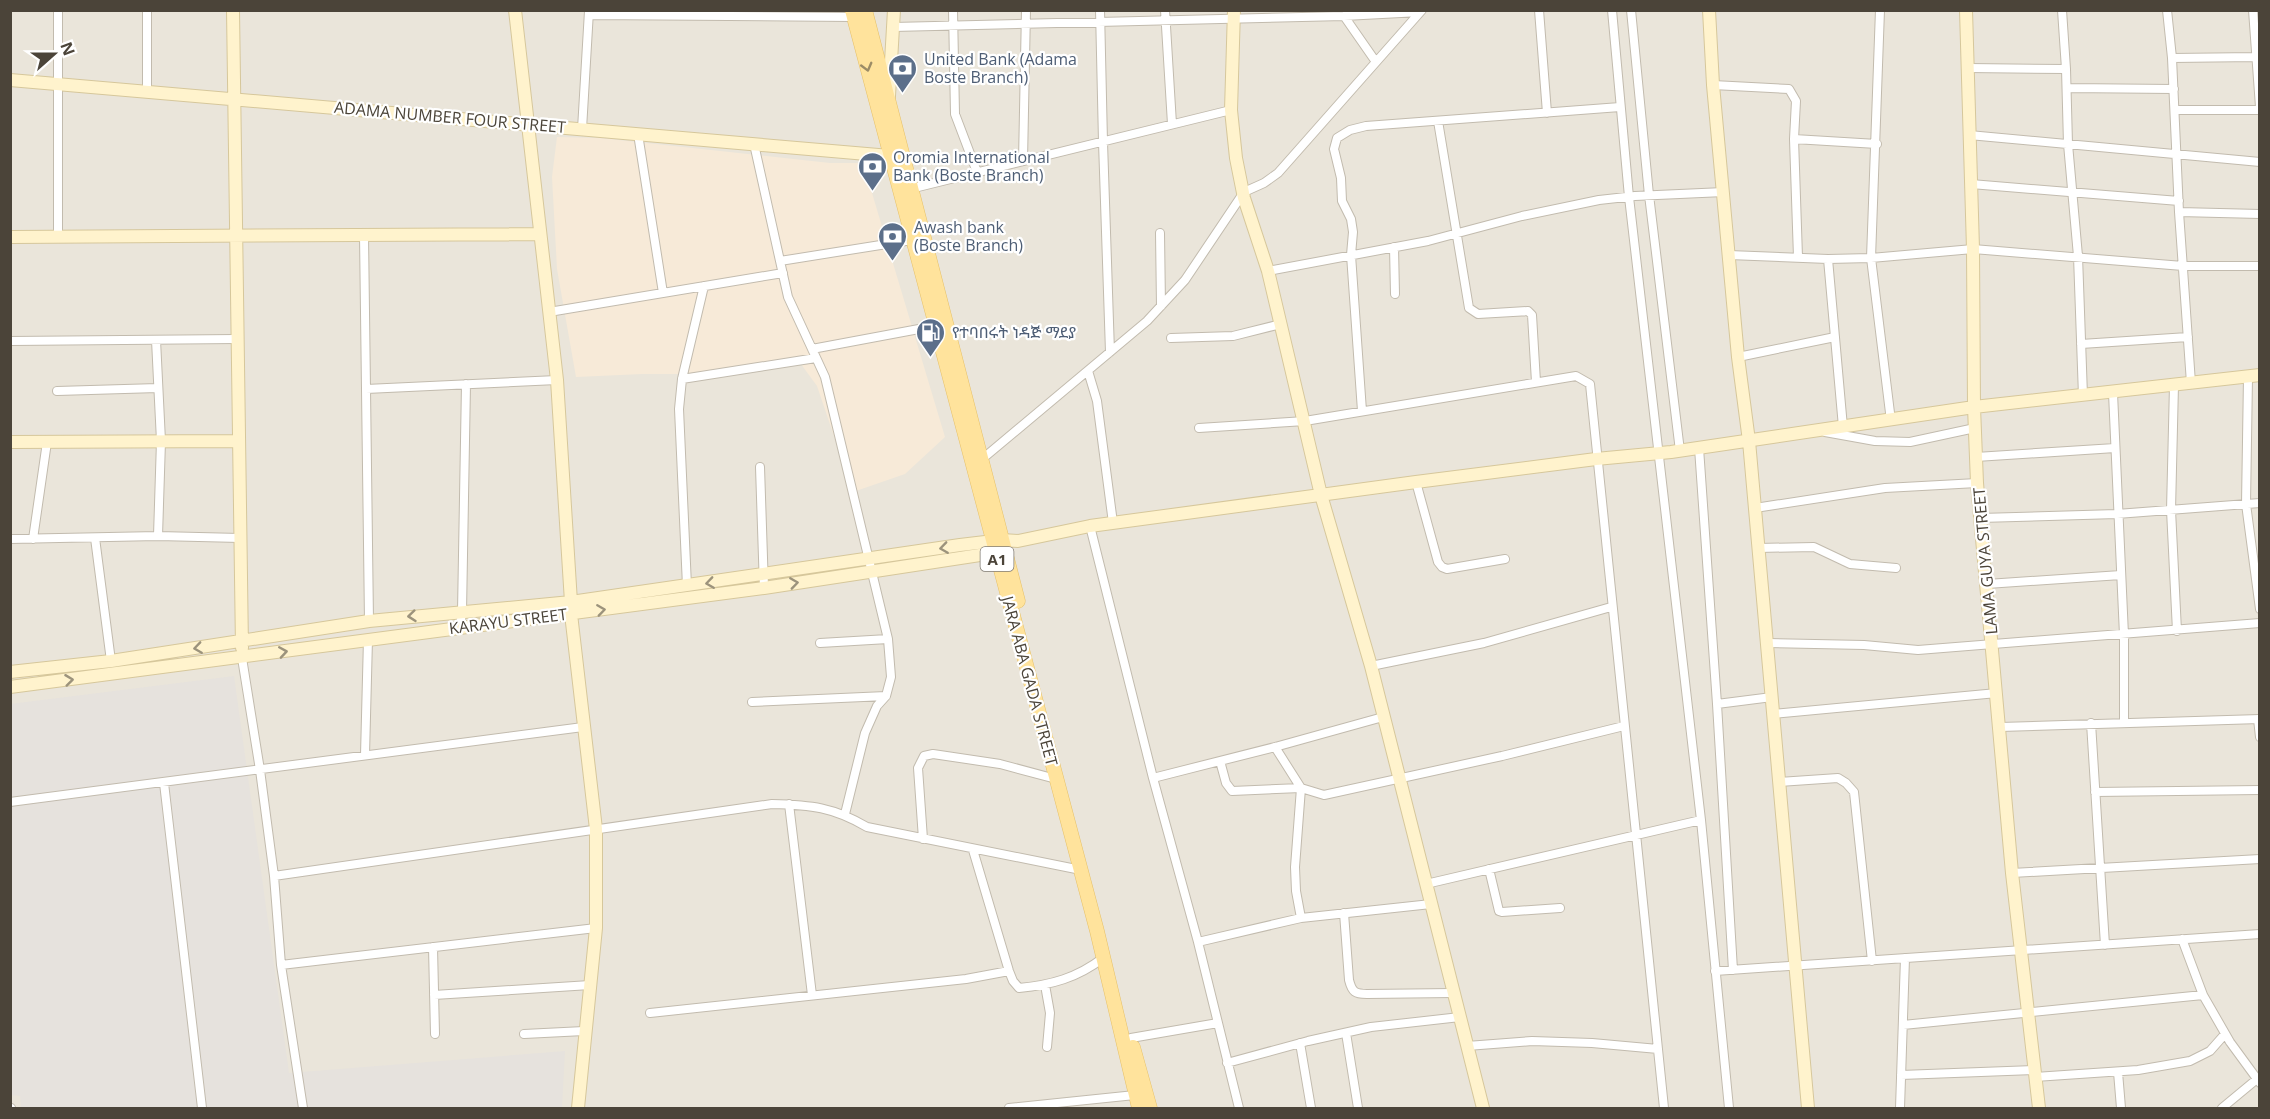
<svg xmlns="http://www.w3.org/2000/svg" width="2270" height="1119" viewBox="0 0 2270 1119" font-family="'Open Sans','Noto Sans Ethiopic',sans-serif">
<rect width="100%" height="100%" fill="#f6f3ec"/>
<path fill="#eae5da" d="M11 11H2259V1108H11Z"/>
<path fill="#f7ead8" d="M557 137 600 138 830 163H863L945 437 905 474 853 492 817 386 798 360 734 374H642L576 377 557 269 552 177Z"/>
<path fill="#e6e2dd" d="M234 676 289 1073 565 1051 562 1108H21L20 1096 10 1095V704Z"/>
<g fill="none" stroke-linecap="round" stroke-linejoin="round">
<defs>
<path id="street" d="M58 10V237
M147 10V92
M953 10 955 114 977 172
M1100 10 1103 142 1110 352
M1165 10 1172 124
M1539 10 1547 113
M1612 10 1629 197 1701 820 1729 1108
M1631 10 1649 195 1680 451
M1880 10 1871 258 1891 421
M2062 10 2066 69 2068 144 2078 256 2083 396
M2167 10 2172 58 2179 212 2191 383
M2253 10 2260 107
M589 15 853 17
M1344 16 1376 62
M893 27 1344 16 1420 12
M2172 58 2256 57
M1968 68 2066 69
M1713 85 1789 89 1796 101 1794 139 1798 257
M2067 88 2174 89
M2175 110H2260
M1438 121 1469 308 1478 314 1528 311 1532 315 1536 382
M582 129 589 11
M638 134 663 293
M1969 135 2260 162
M1794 139 1877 144
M754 144 788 297 825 377 888 639 891 677 886 696 877 706 865 733 845 814
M1023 161 1026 10
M1971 184 2179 201
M910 189 1231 110
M2179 212 2260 214
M1160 233 1161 306
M364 235 369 621
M1394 247 1395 294
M1729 255 1828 259 1871 258 1973 249 2183 266H2260
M1828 259 1843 427
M780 261 912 240
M1268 271 1428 241 1522 216 1599 200 1635 196 1724 192
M549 312 783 273
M1171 338 1233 336 1281 324
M156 340 161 441 158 536
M10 341 237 339
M2081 344 2188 337
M812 349 935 326
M1738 357 1835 337
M1088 371 1097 401 1113 523
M2248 377 2246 504 2260 609
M682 379 816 358
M2174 385 2171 510 2177 631
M366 389 557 380
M57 391 158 388
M2113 393 2124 635V722
M1362 411 1351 255 1353 232 1351 219 1342 201 1341 178 1334 149 1337 138 1350 130 1366 126 1620 107
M1199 428 1305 421 1576 376 1590 384 1664 1108
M1825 432 1875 441 1910 442 1975 428
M1699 448 1717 704 1733 970
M1976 457 2115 448
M981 460 1147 321 1185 280 1244 192 1264 183 1278 173 1422 10
M760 467 764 588
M1416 482 1438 562 1442 567 1447 569 1505 559
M1755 508 1885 488 1977 483
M1980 518 2117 514 2260 503
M1090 526 1153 778 1198 942 1239 1108
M95 538 111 661
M10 539 158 536 240 538
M33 539 47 442
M1758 548 1814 547 1850 564 1896 568
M1987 584 2121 575
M687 586 679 409 682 379 704 286
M460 627 462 612 466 384
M820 643 888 639
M1767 643 1864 645 1918 650 2260 623
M242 658 260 770 274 876 281 965 303 1108
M1371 666 1484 643 1611 607
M752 702 886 696
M1717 704 1772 697
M1773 714 1997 693
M2258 719 2260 737
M2091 723 2105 945
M2000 727 2260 719
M1275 747 1301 788 1295 867 1296 891 1301 918
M365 755 368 639
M1220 761 1226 783 1232 791 1301 788 1324 795 1502 756 1624 726
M1153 778 1275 747 1383 717
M1779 782 1838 778 1846 783 1854 792 1872 961
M164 783 202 1108
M2095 792 2260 790
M10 802 583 727
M789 804 812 995
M923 839 918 768 924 756 933 754 1000 764 1056 779
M973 850 1009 971 1013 981 1019 988C1051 985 1077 978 1103 958
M1489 869 1499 911 1502 912 1560 908
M2012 873 2260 859
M274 876 772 804C811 805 833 807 867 827L1081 870
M1426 884 1701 820
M1344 913 1349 980C1352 992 1355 994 1367 994L1453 993
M2182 939 2203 995 2230 1042 2260 1083
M1198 942 1301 918 1431 904
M433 947 435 1034
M281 965 596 928
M1715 971 2260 934
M1045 985 1050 1013 1047 1047
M434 995 590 985
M650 1013 966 979 1009 971
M1903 1025 2203 995
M1346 1033 1358 1108
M524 1034 584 1031
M1131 1038 1218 1023
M1300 1043 1311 1108
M1467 1046 1532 1041 1592 1043 1658 1049
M1227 1063 1308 1041 1371 1027 1460 1017
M2118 1072 2121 1108
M1901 1075 2034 1070
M2035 1077 2138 1070 2190 1061 2210 1051 2225 1034
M10 1108H11
M1009 1108 1135 1095
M1900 1108 1905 958
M2222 1108 2257 1079"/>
<path id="secondary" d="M233 10 242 648
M515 10 557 380 571 602
M1234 10 1231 110 1236 158 1244 198 1268 271 1321 495 1371 666 1483 1108
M1709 10 1713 85 1738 357 1749 441 1808 1108
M1966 10 1973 249 1974 407 1977 483 2012 873 2039 1108
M10 80 890 156
M889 96 894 10
M10 237 540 234
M10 442 239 441
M571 614 596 829V928L578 1108
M10 672 111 661 369 621 571 602 960 545 1002 540 1018 541 1090 526 1416 482 1596 459 1671 452 1974 407 2260 375
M10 687 764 588 1006 551"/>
<path id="primary" d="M852 10 1097 931 1139 1108
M865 10 1018 601
M1133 1047 1150 1108"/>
</defs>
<use href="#street" stroke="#c2bbae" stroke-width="10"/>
<use href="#secondary" stroke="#d6c79b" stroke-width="14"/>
<use href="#primary" stroke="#e6c16a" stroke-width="15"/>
<use href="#street" stroke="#fff" stroke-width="8"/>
<use href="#secondary" stroke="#fff3cd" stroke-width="12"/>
<use href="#primary" stroke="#ffe39c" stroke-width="14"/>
</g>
<defs><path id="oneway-chevron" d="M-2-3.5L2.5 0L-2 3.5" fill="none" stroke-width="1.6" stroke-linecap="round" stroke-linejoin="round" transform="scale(1.5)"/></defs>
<use stroke="#9c8c66" href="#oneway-chevron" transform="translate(867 67) rotate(75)"/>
<g stroke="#9c937c">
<use href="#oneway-chevron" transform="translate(944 548) rotate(172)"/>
<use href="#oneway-chevron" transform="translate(710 583) rotate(172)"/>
<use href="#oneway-chevron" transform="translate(794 583) rotate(-8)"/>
<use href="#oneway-chevron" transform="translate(601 610) rotate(-8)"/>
<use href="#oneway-chevron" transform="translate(412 616) rotate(174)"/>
<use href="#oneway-chevron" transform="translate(198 648) rotate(172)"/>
<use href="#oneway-chevron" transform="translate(283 652) rotate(-9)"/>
<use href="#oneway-chevron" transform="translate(69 680) rotate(-7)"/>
</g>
<defs>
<symbol id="bank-pin" viewBox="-11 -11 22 30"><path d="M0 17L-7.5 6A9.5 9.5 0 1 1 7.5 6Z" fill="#5c6f8a" stroke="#fff"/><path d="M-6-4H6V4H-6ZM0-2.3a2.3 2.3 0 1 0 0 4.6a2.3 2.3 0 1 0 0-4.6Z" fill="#fff"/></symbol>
<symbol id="fuel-pin" viewBox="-11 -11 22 30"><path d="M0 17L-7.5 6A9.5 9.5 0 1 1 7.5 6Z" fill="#5c6f8a" stroke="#fff"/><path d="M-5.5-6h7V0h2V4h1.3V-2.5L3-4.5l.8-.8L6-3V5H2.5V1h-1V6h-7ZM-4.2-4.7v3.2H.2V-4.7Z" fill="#fff"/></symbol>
</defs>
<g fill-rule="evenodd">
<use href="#bank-pin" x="886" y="52" width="33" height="45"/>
<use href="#bank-pin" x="856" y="150" width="33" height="45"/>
<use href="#bank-pin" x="876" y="220" width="33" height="45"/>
<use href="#fuel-pin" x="914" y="316" width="33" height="45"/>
</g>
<g text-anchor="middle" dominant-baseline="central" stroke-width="4.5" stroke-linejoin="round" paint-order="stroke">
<rect fill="#fff" stroke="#817c74" stroke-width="1.5" x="980.5" y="547" width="33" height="24" rx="4.5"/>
<g font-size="15" font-weight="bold" fill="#4b4439">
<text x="997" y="559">A1</text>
</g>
<g font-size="16" fill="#4e5e75" stroke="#fff" text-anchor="start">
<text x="924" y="59">United Bank (Adama<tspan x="924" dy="18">Boste Branch)</tspan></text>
<text x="893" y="157">Oromia International<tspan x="893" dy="18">Bank (Boste Branch)</tspan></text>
<text x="914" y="227">Awash bank<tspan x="914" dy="18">(Boste Branch)</tspan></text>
<text x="952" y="332">የተባበሩት ነዳጅ ማደያ</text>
</g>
<g font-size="16" fill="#4b4439" stroke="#fff">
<text transform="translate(450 117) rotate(5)">ADAMA NUMBER FOUR STREET</text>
<text transform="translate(1985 561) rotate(-95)">LAMA GUYA STREET</text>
<text transform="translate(508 621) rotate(-7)">KARAYU STREET</text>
<text transform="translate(1030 681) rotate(75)">JARA ABA GADA STREET</text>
</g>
</g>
<rect width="2270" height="1119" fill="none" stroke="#4b4439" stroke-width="24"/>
<g transform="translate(54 54) rotate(69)" stroke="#ffffff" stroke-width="4.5" paint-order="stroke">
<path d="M0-4.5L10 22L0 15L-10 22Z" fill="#4b4439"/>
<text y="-9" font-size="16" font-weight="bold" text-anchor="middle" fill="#4b4439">N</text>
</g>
</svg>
